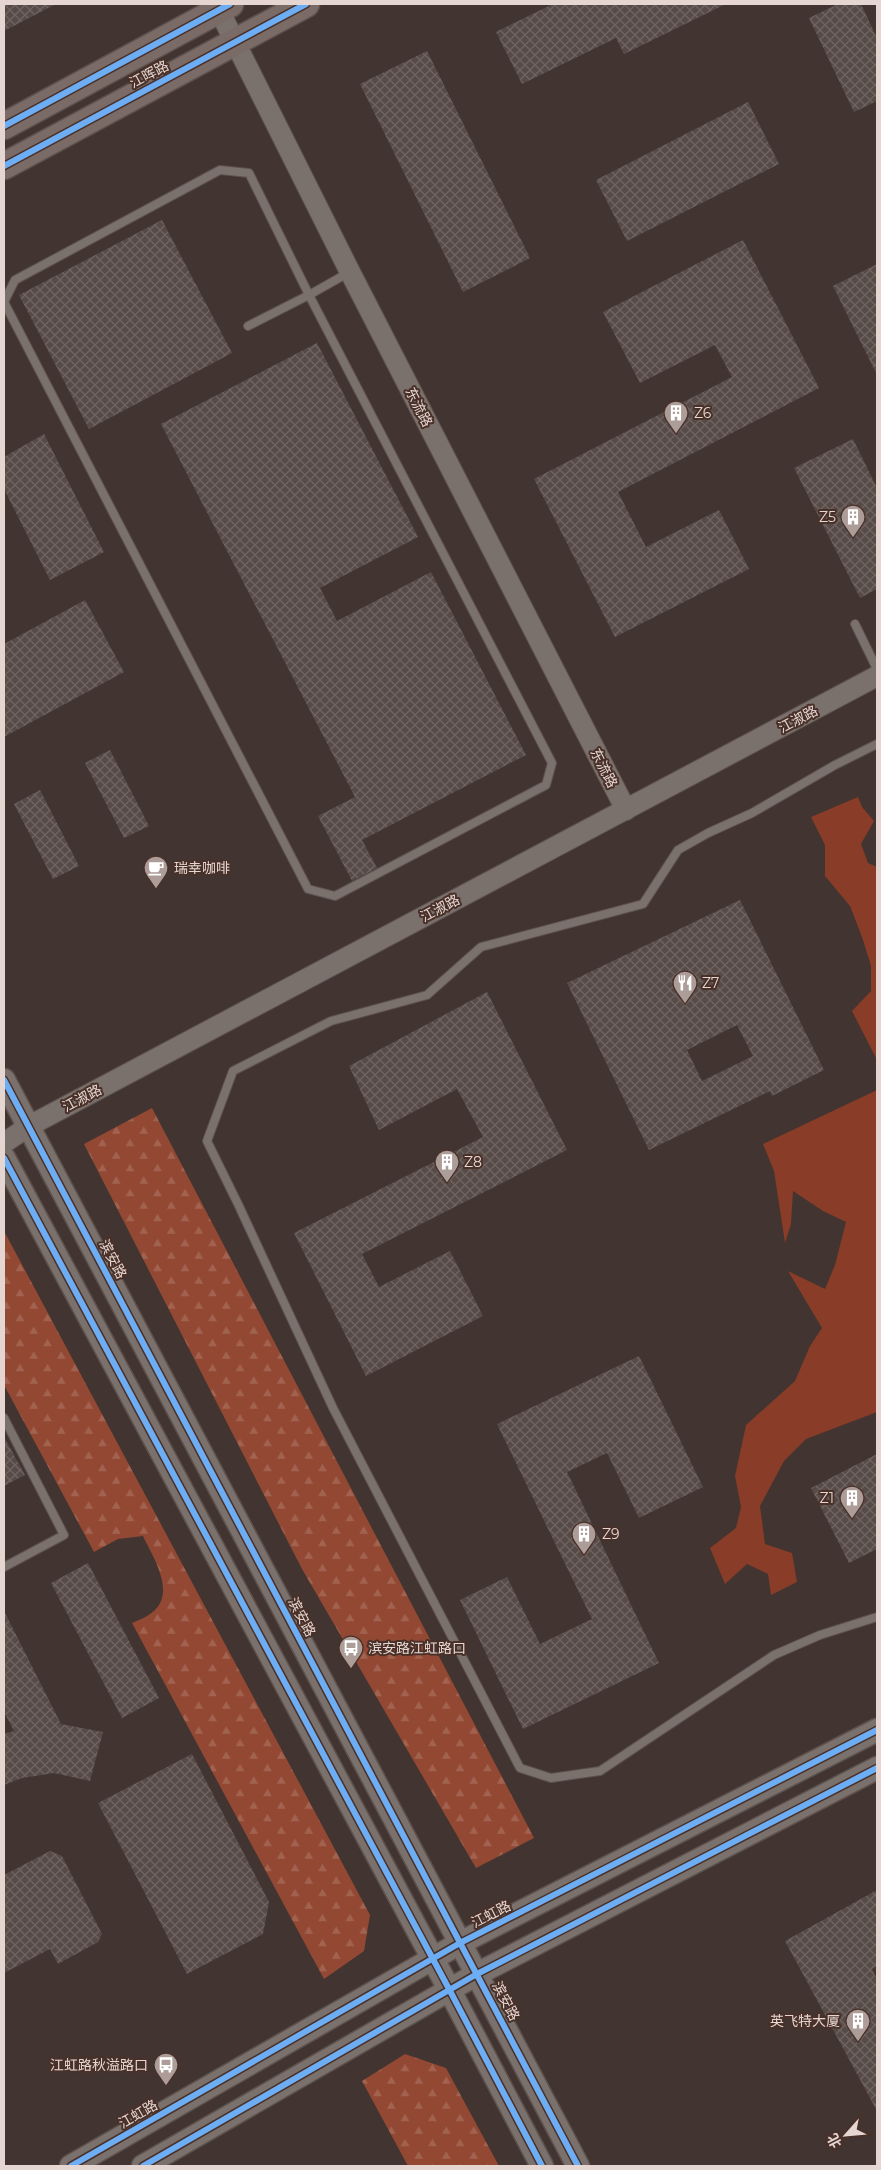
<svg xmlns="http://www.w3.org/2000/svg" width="881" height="2170" viewBox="0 0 881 2170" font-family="Montserrat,'Noto Sans SC',sans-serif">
<defs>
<pattern id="forest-firs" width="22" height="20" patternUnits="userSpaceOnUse" patternTransform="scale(1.25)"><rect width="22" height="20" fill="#934833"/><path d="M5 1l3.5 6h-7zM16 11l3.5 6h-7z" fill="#a26250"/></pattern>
<pattern id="building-cross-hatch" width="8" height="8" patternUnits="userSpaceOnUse" patternTransform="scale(1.25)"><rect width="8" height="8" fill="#574b48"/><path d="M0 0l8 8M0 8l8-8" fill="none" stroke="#6f6461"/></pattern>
</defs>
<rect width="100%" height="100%" fill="#423430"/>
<path fill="url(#forest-firs)" d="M152 1108 534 1838 476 1868 302 1569 84 1144Z
M4 1231 370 1915 364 1951 324 1979 132 1623C138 1620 145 1618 150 1614 178 1595 154 1559 143 1536L118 1539 94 1552 4 1385Z
M405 2054 446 2068 499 2166H408L362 2081Z"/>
<path fill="#893c27" d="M858 797 862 807 874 821 861 844 868 863 877 867V1060L852 1011 871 991V966L862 937 850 906 825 876V845L811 817Z
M877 1090V1412L806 1439 784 1461 760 1506 765 1544 792 1553 797 1582 771 1595 768 1574 747 1564 725 1584 710 1548 736 1528 741 1507 735 1476 746 1425 795 1381 810 1346 822 1328 788 1271 825 1289 835 1265 846 1222 823 1211 793 1191 791 1224 785 1243 774 1171 763 1144Z"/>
<path fill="url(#building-cross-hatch)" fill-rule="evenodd" d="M4 4H56L4 31Z
M553 4H726L624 54 616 38 522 84 496 32Z
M838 4H861L877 38V101L854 112 809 18Z
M427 51 530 258 463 292 360 84Z
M748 102 779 164 627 241 596 180Z
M162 220 232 353 89 429 19 295Z
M743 240 819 388 618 492 646 547 719 510 749 569 615 637 534 479 732 377 715 345 640 383 603 312Z
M877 264V375L833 286Z
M317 343 418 537 320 588 337 621 431 572 526 755 362 840 377 868 352 881 318 816 355 797 161 424Z
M44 434 104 552 50 580 4 489V457Z
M853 439 877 488V589L860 598 794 468Z
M85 600 124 672 4 737V644Z
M110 750 149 826 124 838 85 763Z
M40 790 79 866 53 879 14 804Z
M740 900 824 1070 772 1096 770 1091 649 1150 567 983ZM737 1025 753 1056 702 1081 687 1050Z
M487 992 567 1150 362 1254 379 1287 450 1251 483 1316 366 1376 294 1233 483 1137 457 1089 379 1130 349 1066Z
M639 1356 703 1487 639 1518 607 1453 567 1472 659 1663 523 1729 460 1600 507 1577 540 1644 592 1619 497 1424Z
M4 1437 25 1475 4 1486Z
M877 1454V1549L849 1563 811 1488Z
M88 1563 159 1698 122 1718 51 1583Z
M4 1611 61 1724 103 1732 90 1781 54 1773 22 1778 4 1785V1734L14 1731 4 1712Z
M192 1754 269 1902 263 1934 187 1974 98 1803Z
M50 1851 62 1856 102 1934 98 1942 58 1964 50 1949 4 1973V1875Z
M877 1890V1966L872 1969 877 1979V2111L785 1941Z"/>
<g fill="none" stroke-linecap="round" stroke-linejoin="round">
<defs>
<path id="service" d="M220 170 249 173 309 295 552 763 546 785 335 896 308 889 4 302 15 280Z
M248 326 309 295 348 273
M855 624 877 669
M877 744 835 765 752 813 708 833 678 850 643 904 481 947 427 995 331 1021 233 1071 207 1141 238 1204 333 1408 520 1768 551 1778 600 1771 774 1655 820 1635 877 1617
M4 1418 64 1535 4 1567"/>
<path id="tertiary" d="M216 4 350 272 626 810
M4 1143 29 1126 877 676"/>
<path id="secondary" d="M4 1080 578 2166
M4 1158 449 1989 542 2166
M71 2166 460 1943 877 1730
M143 2166 477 1974 877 1768"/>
<path id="primary" d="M4 126 230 4
M4 166 306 4"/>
</defs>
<use href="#service" stroke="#5d514e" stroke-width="10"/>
<use href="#tertiary" stroke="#5d514e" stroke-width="22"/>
<use href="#secondary" stroke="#5d514e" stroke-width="25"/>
<use href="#primary" stroke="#5d514e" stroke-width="29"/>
<use href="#service" stroke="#7a706c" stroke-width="8"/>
<use href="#tertiary" stroke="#7a706c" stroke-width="20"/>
<use href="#secondary" stroke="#7a706c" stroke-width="22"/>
<use href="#primary" stroke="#7a6b67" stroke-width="26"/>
<defs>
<path id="cycleway" d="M4 126 230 4
M4 166 306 4
M4 1080 578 2166
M4 1158 449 1989 542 2166
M71 2166 460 1943 877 1730
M143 2166 477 1974 877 1768"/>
</defs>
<use href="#cycleway" stroke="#493029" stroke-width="9"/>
<use href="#cycleway" stroke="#6dadf4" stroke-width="6"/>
</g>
<defs>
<symbol id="building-pin" viewBox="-11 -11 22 30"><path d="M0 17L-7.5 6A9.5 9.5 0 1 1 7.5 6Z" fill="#ad9d99" stroke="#493029"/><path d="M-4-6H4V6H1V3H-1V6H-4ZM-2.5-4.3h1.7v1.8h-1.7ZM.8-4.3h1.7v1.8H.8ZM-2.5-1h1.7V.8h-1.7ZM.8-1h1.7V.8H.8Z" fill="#fff"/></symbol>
<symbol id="cafe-pin" viewBox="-11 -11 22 30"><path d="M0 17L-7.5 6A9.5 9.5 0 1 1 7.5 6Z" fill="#ad9d99" stroke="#493029"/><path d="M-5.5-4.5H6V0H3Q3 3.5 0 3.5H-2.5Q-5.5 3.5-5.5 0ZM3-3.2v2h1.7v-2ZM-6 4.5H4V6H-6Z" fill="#fff"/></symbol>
<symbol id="restaurant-pin" viewBox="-11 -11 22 30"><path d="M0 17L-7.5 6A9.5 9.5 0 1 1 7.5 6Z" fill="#ad9d99" stroke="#493029"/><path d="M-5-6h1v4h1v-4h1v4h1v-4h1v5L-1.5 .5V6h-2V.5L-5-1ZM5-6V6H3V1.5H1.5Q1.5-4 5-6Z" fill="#fff"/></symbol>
<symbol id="bus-pin" viewBox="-11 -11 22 30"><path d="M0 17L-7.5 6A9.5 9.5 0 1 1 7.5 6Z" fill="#ad9d99" stroke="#493029"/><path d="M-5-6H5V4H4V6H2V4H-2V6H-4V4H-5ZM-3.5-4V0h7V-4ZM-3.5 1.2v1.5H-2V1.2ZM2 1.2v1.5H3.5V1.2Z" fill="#fff"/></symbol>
</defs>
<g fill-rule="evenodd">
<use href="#building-pin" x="662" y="399" width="28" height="38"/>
<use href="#building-pin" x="839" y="503" width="28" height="38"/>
<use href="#cafe-pin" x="142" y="854" width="28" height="38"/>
<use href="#restaurant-pin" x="671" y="969" width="28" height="38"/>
<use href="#building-pin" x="433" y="1148" width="28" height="38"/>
<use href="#building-pin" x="838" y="1484" width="28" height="38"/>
<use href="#building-pin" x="570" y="1520" width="28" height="38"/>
<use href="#bus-pin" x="337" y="1634" width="28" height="38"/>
<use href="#building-pin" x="844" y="2007" width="28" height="38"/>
<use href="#bus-pin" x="152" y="2051" width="28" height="38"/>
</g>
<g text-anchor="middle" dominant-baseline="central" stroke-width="4" stroke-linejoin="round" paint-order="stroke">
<g font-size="14" fill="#e6d6d1" stroke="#493029">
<text transform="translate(149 74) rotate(-28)">江晖路</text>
<text transform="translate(419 407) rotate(63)">东流路</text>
<text transform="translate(798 719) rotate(-28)">江淑路</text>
<text transform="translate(604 768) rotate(63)">东流路</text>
<text transform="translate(440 908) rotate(-28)">江淑路</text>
<text transform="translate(82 1098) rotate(-28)">江淑路</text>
<text transform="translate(113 1259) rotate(62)">滨安路</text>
<text transform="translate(302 1617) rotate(62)">滨安路</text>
<text transform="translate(491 1914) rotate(-27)">江虹路</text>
<text transform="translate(506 2001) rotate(62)">滨安路</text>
<text transform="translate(138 2114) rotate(-30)">江虹路</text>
</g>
<g font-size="14" fill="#e6d6d1" stroke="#493029" text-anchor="start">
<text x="694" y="413">Z6</text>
<text x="836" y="517" text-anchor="end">Z5</text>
<text x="174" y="868">瑞幸咖啡</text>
<text x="702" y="983">Z7</text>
<text x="464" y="1162">Z8</text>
<text x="834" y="1498" text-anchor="end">Z1</text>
<text x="602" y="1534">Z9</text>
<text x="368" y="1648">滨安路江虹路口</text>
<text x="840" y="2021" text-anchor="end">英飞特大厦</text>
<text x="148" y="2065" text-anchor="end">江虹路秋溢路口</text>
</g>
</g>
<rect width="881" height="2170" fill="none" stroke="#e6d6d1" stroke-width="10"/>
<g transform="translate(846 2135) rotate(243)" stroke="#493029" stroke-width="4" paint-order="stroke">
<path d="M0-4L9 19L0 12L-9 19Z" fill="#e6d6d1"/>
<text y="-8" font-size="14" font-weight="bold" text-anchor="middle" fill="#e6d6d1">北</text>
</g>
</svg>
